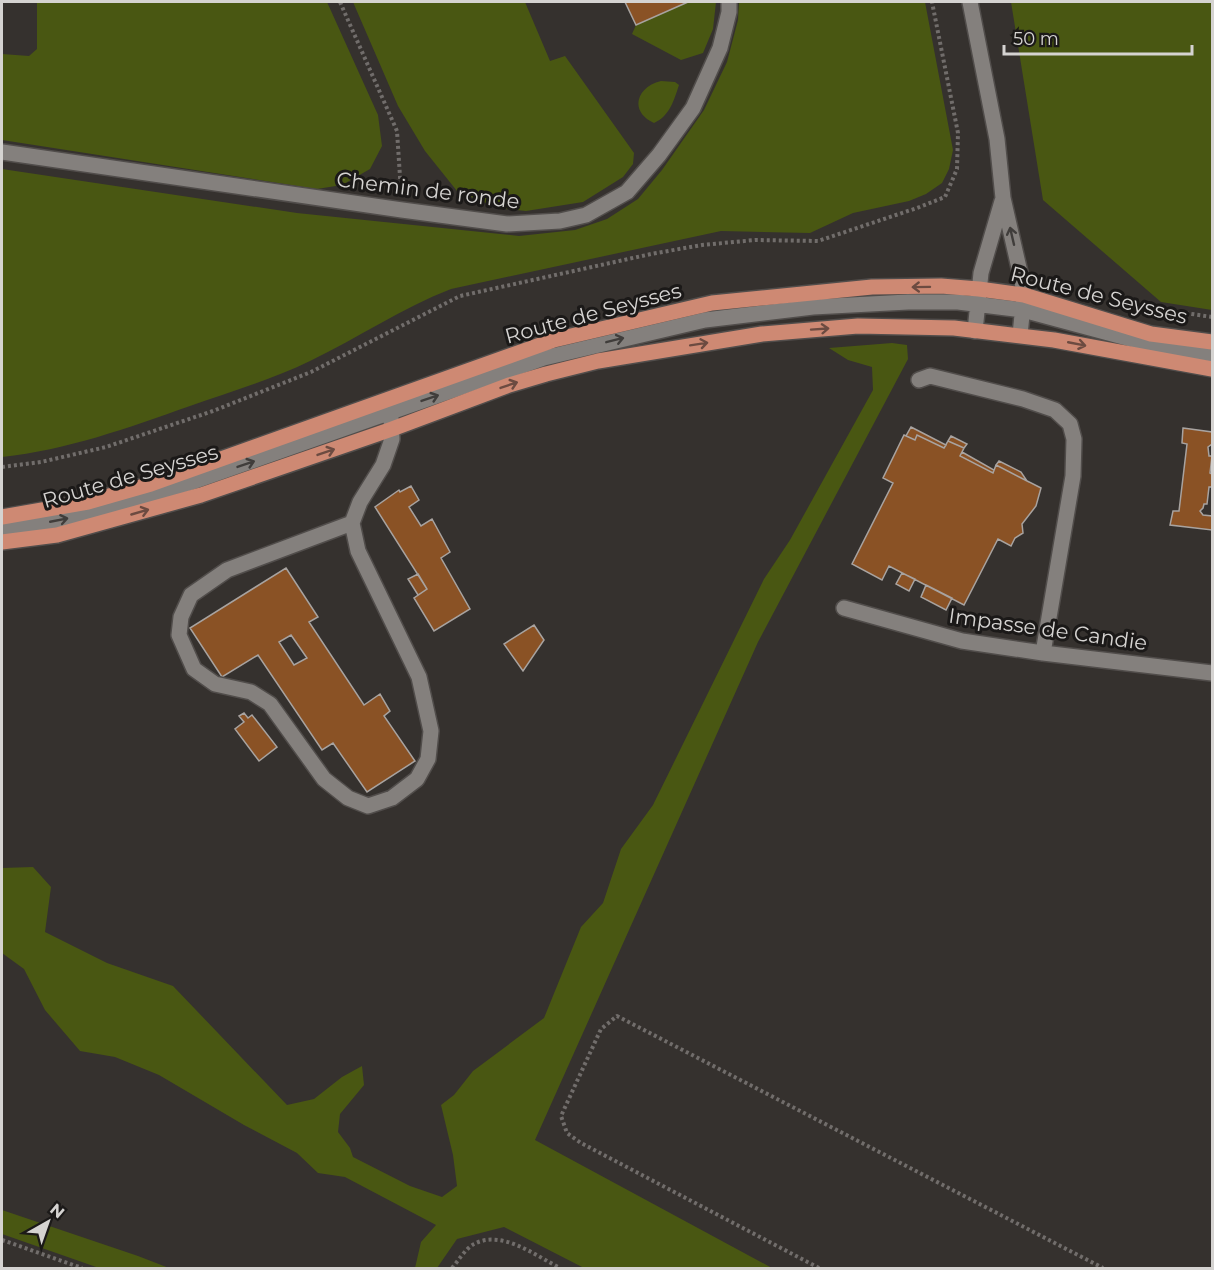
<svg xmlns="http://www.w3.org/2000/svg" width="1214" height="1270" viewBox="0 0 1214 1270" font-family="Montserrat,sans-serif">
<rect width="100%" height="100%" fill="#35312e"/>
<path fill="#495712" d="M37 2H327L378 115 382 146 370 169 342 185 317 189 2 140V54L29 56 37 49Z
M353 2H525L550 61 565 56 634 153 633 164 623 177 583 202 526 211 498 208 457 191 425 151 398 106Z
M688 2H716L713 29 703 53 681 60 632 34 636 25Z
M739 2H925L953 150 949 169 942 183 926 194 909 201 853 213 810 233 721 231 451 289C402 308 358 338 310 361 271 380 230 392 190 406 128 428 67 450 2 457V169L297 213 519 236 575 230 607 219 638 199 662 170 704 110 727 62 738 20Z
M1011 2H1212V310L1161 302 1043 200Z
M661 81 675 82 679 85C674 100 670 116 654 123 629 112 636 87 661 81Z
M892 343 907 345 908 359 758 642 535 1140 772 1268H584L504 1227 457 1239 437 1268H415L421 1242 436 1225 345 1177 318 1173 297 1153 244 1125 159 1075 115 1057 80 1051 45 1010 24 969 2 953V868L33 867 51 887 45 932 107 963 173 986 287 1105 314 1099 342 1077 362 1066 364 1085 340 1114 338 1132 350 1148 353 1157 410 1186 442 1197 457 1186 453 1155 441 1105 454 1095 473 1071 544 1018 581 927 603 903 621 849 653 805 764 579 790 540 873 390 872 367 848 360 829 348Z
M2 1210 138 1256 169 1268H99L2 1234Z"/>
<path fill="#8a5225" stroke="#a8a3a0" stroke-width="1.5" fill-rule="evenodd" d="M625 2H688L636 25Z
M911 427 946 445 944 448 917 435 915 440 906 436Z
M1183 428 1212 432V444L1208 447 1209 456H1212L1210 473 1212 474V487H1209L1207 504H1204L1203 508 1200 511 1203 515 1212 516V530L1170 525 1173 511H1179L1187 444 1182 443Z
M904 435 915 440 917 435 944 448 948 441 964 448 960 456 993 473 996 465 1041 488 1036 506 1022 524 1023 533 1015 538 1011 546 998 539 964 605 889 566 882 580 852 564 893 483 883 478Z
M951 436 967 444 964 448 948 441Z
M962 452 994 470 993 473 960 456Z
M999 461 1021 472 1027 481 996 465Z
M411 486 419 500 409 507 421 526 432 519 450 552 441 558 470 609 434 631 414 598 427 589 375 507 399 490 400 492Z
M286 568 318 617 309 622 364 705 380 694 390 711 384 716 415 761 367 792 333 743 322 750 258 655 222 677 190 628ZM291 635 307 658 294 665 279 642Z
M902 573 915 579 909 591 896 584Z
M418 574 427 589 418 595 408 579Z
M926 585 952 598 946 610 921 597Z
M534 625 544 640 523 671 504 644Z
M244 713 248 718 252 715 277 747 259 761 235 729 244 722 239 716Z"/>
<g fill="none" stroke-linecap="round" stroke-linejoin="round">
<defs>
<path id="minor" d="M970 2 997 139 1003 198 1022 281 1024 295 1020 335
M2 152 402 210 507 224 560 221 586 215 627 192 659 155 693 108 720 48 729 12V2
M975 331 981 273 1002 201
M919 380 930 376 1023 399 1055 410 1070 424 1074 439 1073 476 1043 653
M352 523 227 570 191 595 181 617 179 635 194 669 215 684 251 692 270 704 324 779 348 798 368 806 392 798 417 779 428 759 431 731 419 677 358 551 352 523 360 502 383 465 392 439 391 417
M2 528C51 524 99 511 147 498L544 358 705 320 813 307 908 302H958L1023 310 1164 348 1212 354
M844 608 962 641 1043 653 1212 673"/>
<path id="major" d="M2 517 88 502 151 484 554 340 712 303 872 287 941 286 979 289 1024 295 1151 334 1212 342
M2 542 57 535 201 495 392 429 509 385 546 374 598 361 762 334 858 326 954 328 1054 340 1212 369"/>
</defs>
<use href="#minor" stroke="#514d4b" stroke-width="18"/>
<use href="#major" stroke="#514d4b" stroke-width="18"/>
<path stroke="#716d6b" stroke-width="4" stroke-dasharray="3 3" stroke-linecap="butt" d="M340 2 397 131 401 192
M1132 305 1212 317
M2 467 41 462 106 447 213 411 311 372 460 296 651 254 702 245 755 240 818 241 917 208 945 197 957 169 958 133 932 2
M2 1240 82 1268
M452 1268C458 1261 466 1248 474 1244 502 1229 536 1256 560 1268
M819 1268 581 1143 567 1133 561 1116 601 1029 617 1016 1103 1268"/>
<use href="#minor" stroke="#84807d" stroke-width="15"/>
<use href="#major" stroke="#ce8973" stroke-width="15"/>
</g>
<defs><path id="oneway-shaft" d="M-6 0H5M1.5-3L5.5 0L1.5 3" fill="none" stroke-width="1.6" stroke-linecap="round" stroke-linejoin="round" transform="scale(1.5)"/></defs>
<g stroke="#403d3b">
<use href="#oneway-shaft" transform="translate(1012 236) rotate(-103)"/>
<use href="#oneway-shaft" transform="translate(615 340) rotate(-14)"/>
<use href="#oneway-shaft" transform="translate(430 398) rotate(-19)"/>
<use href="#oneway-shaft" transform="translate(246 464) rotate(-19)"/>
<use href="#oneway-shaft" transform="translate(59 520) rotate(-11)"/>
</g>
<g stroke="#6c4b41">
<use href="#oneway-shaft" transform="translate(921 287) rotate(179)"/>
<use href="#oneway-shaft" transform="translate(820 329) rotate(-4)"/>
<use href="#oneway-shaft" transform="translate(699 344) rotate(-9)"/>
<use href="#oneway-shaft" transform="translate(1077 344) rotate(11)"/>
<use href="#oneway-shaft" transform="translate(509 385) rotate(-19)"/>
<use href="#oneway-shaft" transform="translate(326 452) rotate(-19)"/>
<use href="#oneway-shaft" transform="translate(140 512) rotate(-16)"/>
</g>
<g text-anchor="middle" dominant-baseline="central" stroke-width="6" stroke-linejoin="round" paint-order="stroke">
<g font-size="21" fill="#d5d3d1" stroke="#1b1918">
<text transform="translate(428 190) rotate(7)">Chemin de ronde</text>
<text transform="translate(1099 295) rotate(14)">Route de Seysses</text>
<text transform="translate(593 313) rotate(-15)">Route de Seysses</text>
<text transform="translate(130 476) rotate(-16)">Route de Seysses</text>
<text transform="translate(1048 629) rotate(8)">Impasse de Candie</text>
</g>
</g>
<rect width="1214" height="1270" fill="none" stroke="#d5d3d1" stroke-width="6"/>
<g transform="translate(48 1222) rotate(40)" stroke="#1b1918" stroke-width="4.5" paint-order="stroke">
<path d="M0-4.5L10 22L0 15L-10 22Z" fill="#d5d3d1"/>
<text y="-9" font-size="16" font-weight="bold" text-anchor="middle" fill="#d5d3d1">N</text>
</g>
<path d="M1004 45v9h188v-9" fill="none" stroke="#d5d3d1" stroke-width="3"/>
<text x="1013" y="45" font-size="18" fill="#d5d3d1" stroke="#1b1918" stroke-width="4.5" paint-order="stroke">50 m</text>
</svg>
